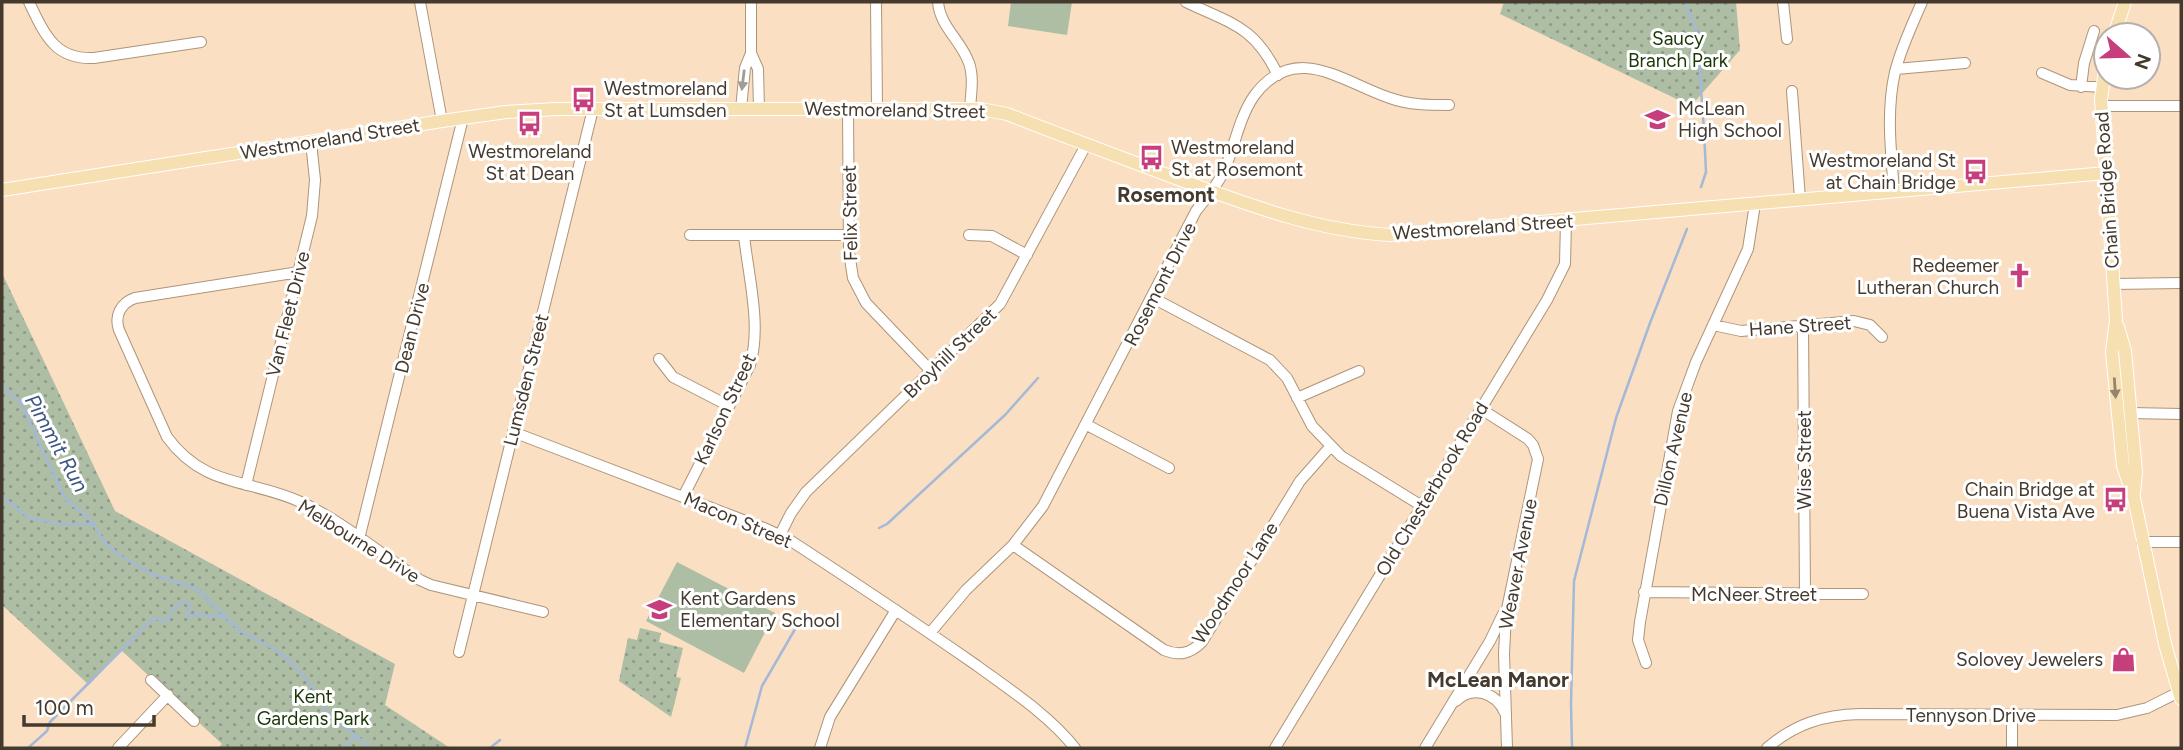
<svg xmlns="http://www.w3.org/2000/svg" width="2183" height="750" viewBox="0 0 2183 750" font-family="Figtree,sans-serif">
<defs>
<pattern id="park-dots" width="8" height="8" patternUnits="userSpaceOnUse" patternTransform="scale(1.75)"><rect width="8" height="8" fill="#adbea5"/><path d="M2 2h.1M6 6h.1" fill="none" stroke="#8f9b87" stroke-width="1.8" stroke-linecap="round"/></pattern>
</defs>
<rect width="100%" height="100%" fill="#fadfc2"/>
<path fill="url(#park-dots)" d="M1504 2H1736L1740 50 1691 106 1500 14Z
M2 273 115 511 395 664 385 705 450 748H218L222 744 121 650 89 685 2 605Z
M640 628 661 633 659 642 683 648 676 677 681 678 671 717 619 681 628 638 637 640Z"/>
<path fill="#adbea5" d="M1011 2H1072L1067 35 1008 26Z
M677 562 775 613 744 673 646 621Z"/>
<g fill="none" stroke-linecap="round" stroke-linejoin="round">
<path stroke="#a4b8d8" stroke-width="2.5" d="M1685 2 1697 32 1704 131 1706 172 1701 187
M2 386 21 403 65 499 91 520 105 543 122 557 150 573 197 589 240 631 276 650 291 662 312 686 326 712 371 748
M2 497 30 518 60 524H92
M879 528 887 524 1005 415 1038 378
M28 748 47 731 50 722 153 618 167 621 173 609 184 602 190 604 187 615 192 617 197 612 202 616 223 617
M343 748 356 736
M490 748 500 740
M745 748 762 686 798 624
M1572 748 1571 704 1574 581 1616 418 1650 323 1687 229"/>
<defs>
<path id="minor" d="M29 2C44 33 54 60 94 58L201 42
M420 2 442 121
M751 2V53L758 69 759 109
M876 2 877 108
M938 2C940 27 961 40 969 63 974 77 971 94 970 108
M1186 2C1232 24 1254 26 1278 75
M1783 2 1787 39
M1896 69 1965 63
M2042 73 2070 85 2102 87
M2081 87 2084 63 2094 31
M1792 91 1800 199
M2102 106H2181
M741 109 745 68 751 53
M848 109 849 252 853 278 866 303 932 372
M1894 191C1891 152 1886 111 1895 72 1901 48 1912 25 1922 2
M690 235H849
M969 235 992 236 1027 255
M299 272 135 298C121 303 114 315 119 330L167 437C205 489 250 478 303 503 345 523 382 555 420 580L431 585 543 612
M2114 284 2181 283
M1153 298 1270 360 1287 378 1312 426 1341 456 1422 506
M1713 325 1741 331 1854 321 1870 325 1882 337
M1803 326 1805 594
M659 359 673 377 729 406
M1297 398 1359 371
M1481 409 1528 439 1533 445 1538 459 1506 614 1504 654 1507 748
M2130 413 2181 414
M1087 425 1169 468
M513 432 764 528 788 539C851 580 914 622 976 665 1010 690 1049 715 1075 748
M246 485 312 216 315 180 311 142
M683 497 750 365C762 326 748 275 744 235
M780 535 791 513 806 492 1000 304 1086 145
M359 539 463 118
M2142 542H2181
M1013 545 1164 650C1179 656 1190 654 1202 642L1300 481 1330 447
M1644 592 1863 594
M930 633 966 590 1013 545 1043 506 1196 211C1207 197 1220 182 1226 166 1235 144 1240 116 1254 96 1295 40 1344 83 1390 98 1409 105 1429 105 1449 105
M459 652 593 109
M1646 663 1638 640 1640 622 1678 411 1696 362 1748 249 1755 204
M151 680 194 721
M1456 701C1472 685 1496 692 1505 713
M2012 715V748
M118 748 168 695
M820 748 830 717 896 610
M1275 748 1547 300 1565 264 1566 221
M1425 748 1490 641 1503 614
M1767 748C1795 724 1823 715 1860 714L2117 715 2147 708 2181 691"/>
<path id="major" d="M2114 35 2125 2
M2106 60 2101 100 2116 320 2112 352 2123 466 2134 498 2165 644 2181 699
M2 190 442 121 506 112 556 109H981L1007 114C1063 136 1120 157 1178 179 1246 204 1316 231 1390 235L2106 173
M2118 327 2125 351 2136 472 2134 493"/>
</defs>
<use href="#minor" stroke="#ae9479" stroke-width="12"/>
<use href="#major" stroke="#fff" stroke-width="14"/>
<use href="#minor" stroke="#fff" stroke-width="10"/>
<use href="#major" stroke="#f6dfb1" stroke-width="12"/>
</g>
<defs><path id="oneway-solid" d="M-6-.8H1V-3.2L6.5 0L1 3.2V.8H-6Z" transform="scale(1.75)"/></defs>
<use fill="#a29c96" href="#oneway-solid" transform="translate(743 80) rotate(97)"/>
<use fill="#958469" href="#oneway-solid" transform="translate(2115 388) rotate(86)"/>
<defs>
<symbol id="bus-bare" viewBox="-9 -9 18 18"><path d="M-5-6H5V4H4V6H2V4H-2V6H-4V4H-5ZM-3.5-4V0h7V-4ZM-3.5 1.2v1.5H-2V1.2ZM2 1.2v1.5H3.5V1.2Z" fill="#c63e7b" stroke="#fff" stroke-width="2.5" paint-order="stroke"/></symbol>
<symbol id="school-bare" viewBox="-9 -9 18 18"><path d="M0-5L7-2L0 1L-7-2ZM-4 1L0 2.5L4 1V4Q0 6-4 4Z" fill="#c63e7b" stroke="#fff" stroke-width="2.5" paint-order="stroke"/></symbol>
<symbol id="church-bare" viewBox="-9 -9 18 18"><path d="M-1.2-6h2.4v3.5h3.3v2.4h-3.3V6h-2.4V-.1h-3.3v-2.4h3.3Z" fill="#c63e7b" stroke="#fff" stroke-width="2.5" paint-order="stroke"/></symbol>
<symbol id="shop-bare" viewBox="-9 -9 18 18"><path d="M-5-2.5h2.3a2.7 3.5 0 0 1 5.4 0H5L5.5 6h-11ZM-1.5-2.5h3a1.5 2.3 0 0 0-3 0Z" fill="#c63e7b" stroke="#fff" stroke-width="2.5" paint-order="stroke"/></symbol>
</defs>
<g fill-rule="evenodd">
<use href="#bus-bare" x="566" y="82" width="35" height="35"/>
<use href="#school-bare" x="1640" y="102" width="35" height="35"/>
<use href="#bus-bare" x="512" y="106" width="35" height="35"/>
<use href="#bus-bare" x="1134" y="140" width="35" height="35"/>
<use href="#bus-bare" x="1958" y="154" width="35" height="35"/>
<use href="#church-bare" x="2002" y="258" width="35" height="35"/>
<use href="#bus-bare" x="2098" y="482" width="35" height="35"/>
<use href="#school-bare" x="642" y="592" width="35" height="35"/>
<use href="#shop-bare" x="2106" y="642" width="35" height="35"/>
</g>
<g text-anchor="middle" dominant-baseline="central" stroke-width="6" stroke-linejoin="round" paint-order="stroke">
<g font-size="19" fill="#1a3606" stroke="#fff">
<text x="1678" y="38">Saucy<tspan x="1678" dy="22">Branch Park</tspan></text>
<text x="313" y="696">Kent<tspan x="313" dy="22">Gardens Park</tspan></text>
</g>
<g font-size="19" fill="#453a2e" stroke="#fff" text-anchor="start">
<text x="604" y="88">Westmoreland<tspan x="604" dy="22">St at Lumsden</tspan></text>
<text x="1678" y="108">McLean<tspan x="1678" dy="22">High School</tspan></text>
<text x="1171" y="147">Westmoreland<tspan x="1171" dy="22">St at Rosemont</tspan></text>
<text x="530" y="151" text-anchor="middle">Westmoreland<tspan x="530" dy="22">St at Dean</tspan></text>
<text x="1956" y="160" text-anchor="end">Westmoreland St<tspan x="1956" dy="22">at Chain Bridge</tspan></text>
<text x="1999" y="265" text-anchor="end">Redeemer<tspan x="1999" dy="22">Lutheran Church</tspan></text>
<text x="2095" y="489" text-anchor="end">Chain Bridge at<tspan x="2095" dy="22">Buena Vista Ave</tspan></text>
<text x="680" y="598">Kent Gardens<tspan x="680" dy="22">Elementary School</tspan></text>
<text x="2103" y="659" text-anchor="end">Solovey Jewelers</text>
</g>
<g font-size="19" fill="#453a2e" stroke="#fff">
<text transform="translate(895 110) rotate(1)">Westmoreland Street</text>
<text transform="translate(330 139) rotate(-9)">Westmoreland Street</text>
<text transform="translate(2107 190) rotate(-94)">Chain Bridge Road</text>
<text transform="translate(850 213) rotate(-91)">Felix Street</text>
<text transform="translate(1483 227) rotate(-4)">Westmoreland Street</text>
<text transform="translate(1160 284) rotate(-63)">Rosemont Drive</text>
<text transform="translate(288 314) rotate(-76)">Van Fleet Drive</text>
<text transform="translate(1800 326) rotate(-4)">Hane Street</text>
<text transform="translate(412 328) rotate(-76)">Dean Drive</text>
<text transform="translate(950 353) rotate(-44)">Broyhill Street</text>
<text transform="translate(526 380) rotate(-76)">Lumsden Street</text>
<text transform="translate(725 409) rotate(-65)">Karlson Street</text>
<text transform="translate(1673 449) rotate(-77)">Dillon Avenue</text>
<text transform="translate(1804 460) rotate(-90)">Wise Street</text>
<text transform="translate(1432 489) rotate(-59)">Old Chesterbrook Road</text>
<text transform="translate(738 520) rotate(23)">Macon Street</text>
<text transform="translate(359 541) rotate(32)">Melbourne Drive</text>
<text transform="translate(1518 564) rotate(-79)">Weaver Avenue</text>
<text transform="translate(1235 583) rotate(-57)">Woodmoor Lane</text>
<text x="1754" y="594">McNeer Street</text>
<text x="1971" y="715">Tennyson Drive</text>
</g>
<g font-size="21" font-weight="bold" fill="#453a2e" stroke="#fff">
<text x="1166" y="194">Rosemont</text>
<text x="1498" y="679">McLean Manor</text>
</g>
<g font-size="21" font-style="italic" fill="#3d5784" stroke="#fff">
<text transform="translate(57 443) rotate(61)">Pimmit Run</text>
</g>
</g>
<rect width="2183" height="750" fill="none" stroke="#453a2e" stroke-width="7"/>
<g transform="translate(2127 56) rotate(110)"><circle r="33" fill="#ffffff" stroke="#b5b0ab" stroke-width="2"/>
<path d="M0-5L12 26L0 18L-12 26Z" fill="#c63e7b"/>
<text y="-10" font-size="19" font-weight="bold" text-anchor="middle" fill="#453a2e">N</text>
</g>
<path d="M24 715v10h130v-10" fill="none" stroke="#453a2e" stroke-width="3.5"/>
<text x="35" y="715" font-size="21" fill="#453a2e" stroke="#ffffff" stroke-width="5" paint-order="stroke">100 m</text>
</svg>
